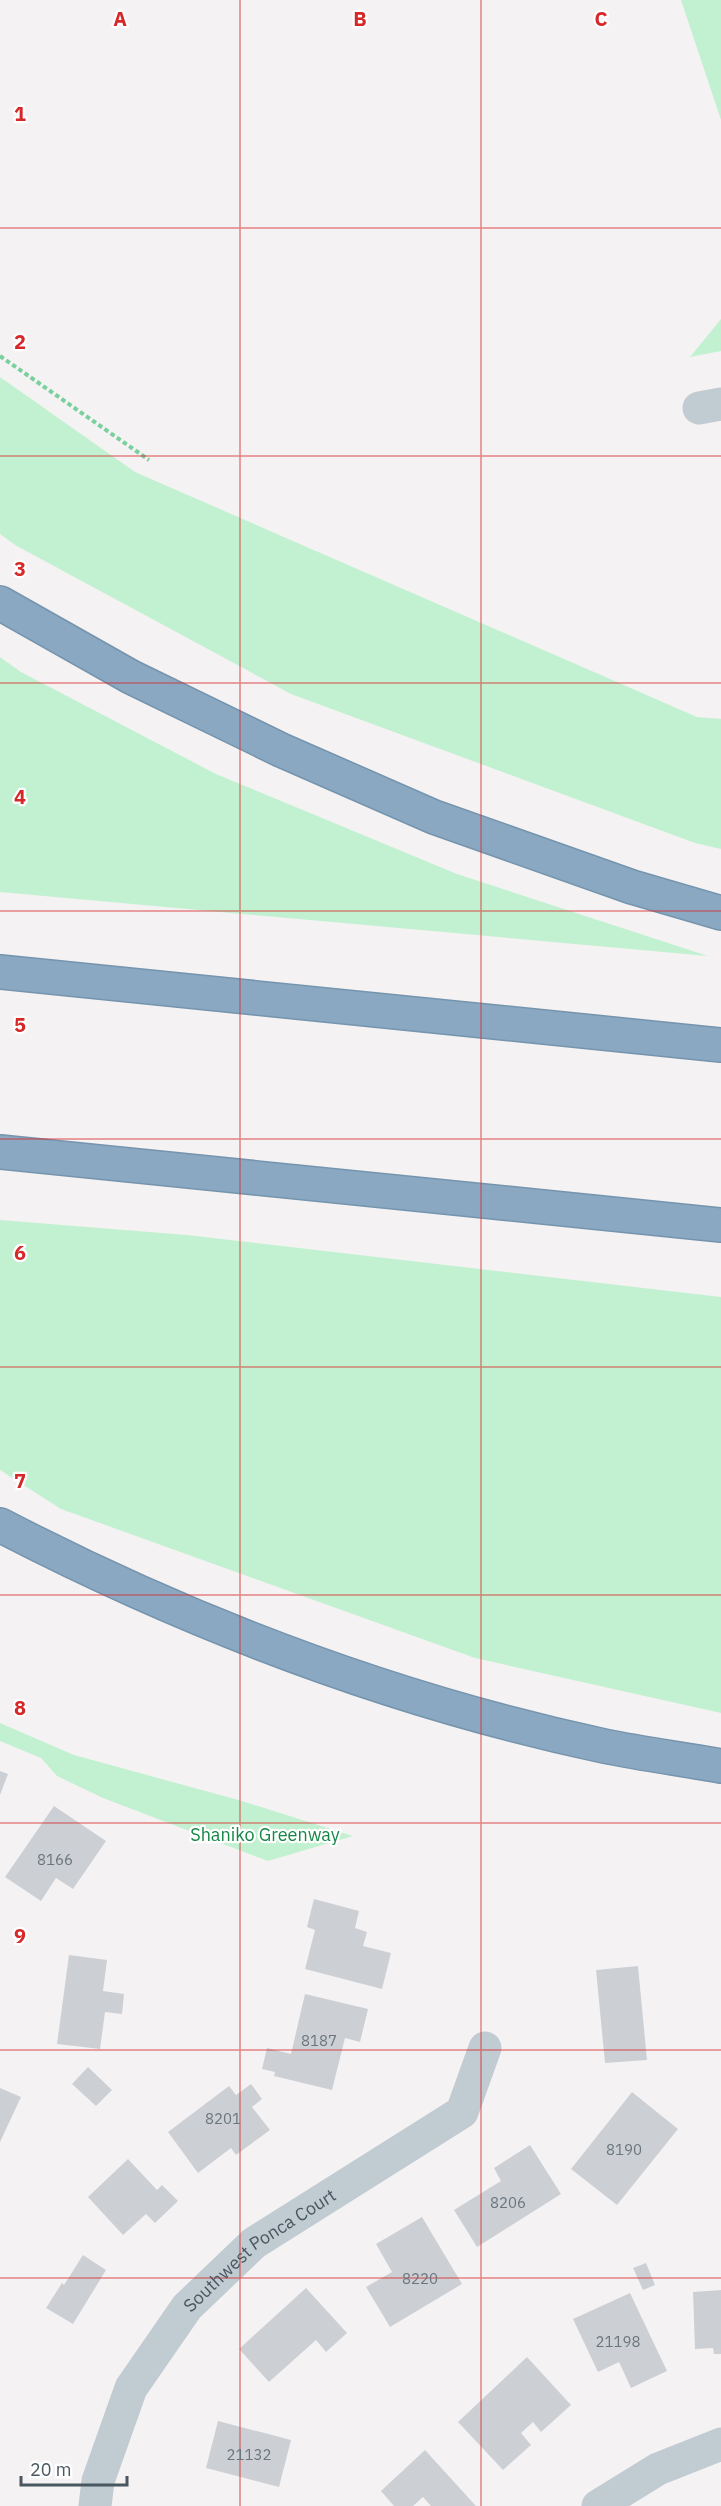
<svg xmlns="http://www.w3.org/2000/svg" width="721" height="2506" viewBox="0 0 721 2506" font-family="'IBM Plex Sans',sans-serif">
<rect width="100%" height="100%" fill="#f5f2f3"/>
<path fill="#c2f1d1" d="M681 0H721V120Z
M721 319V351L690 357Z
M0 377 135 472 697 717 721 719V849L695 843 291 694 15 545 0 534Z
M0 657 21 672 216 774 457 874 708 956 0 892Z
M0 1220 187 1235 721 1297V1713L475 1658 61 1509 0 1470Z
M0 1723 74 1755 242 1801 353 1836 268 1861 103 1798 57 1776 41 1758 0 1741Z"/>
<path fill="#ccd0d5" d="M0 1771 8 1774 0 1795Z
M54 1806 106 1841 73 1889 56 1878 41 1901 5 1877Z
M314 1899 359 1911 355 1928 367 1932 363 1946 391 1953 382 1989 305 1969 315 1930 307 1927Z
M69 1955 107 1960 103 1991 124 1994 122 2014 105 2012 100 2049 57 2044Z
M638 1966 647 2060 605 2063 596 1970Z
M305 1994 368 2009 360 2042 345 2038 332 2090 274 2076 275 2072 262 2069 267 2048 291 2054Z
M88 2067 112 2090 96 2106 72 2084Z
M251 2084 262 2099 252 2107 270 2130 236 2155 231 2148 198 2173 168 2132 229 2086 236 2095Z
M0 2088 21 2097 0 2142Z
M632 2092 678 2129 617 2205 571 2169Z
M530 2145 561 2194 477 2247 454 2210 501 2181 494 2168Z
M128 2159 157 2190 162 2185 178 2201 155 2223 146 2214 123 2235 88 2197Z
M422 2217 462 2284 390 2327 366 2287 392 2272 376 2244Z
M83 2255 106 2270 73 2324 46 2308 62 2283 64 2285Z
M646 2263 655 2285 643 2290 633 2268Z
M306 2288 347 2333 326 2352 316 2340 269 2382 239 2349Z
M721 2290V2354H714L713 2348 695 2349 693 2292Z
M630 2293 667 2371 631 2388 619 2362 598 2372 573 2319Z
M527 2357 571 2405 541 2432 533 2422 521 2433 531 2445 503 2470 458 2422Z
M218 2421 291 2440 279 2487 206 2468Z
M425 2450 476 2506H431L423 2497 413 2506H394L381 2491Z"/>
<g fill="none" stroke-linecap="round" stroke-linejoin="round">
<defs>
<path id="highway" d="M0 603 131 677 281 750 434 817 632 887 721 913
M0 972 721 1045
M0 1152 721 1225
M0 1525C191 1624 394 1701 604 1746 643 1754 682 1759 721 1766"/>
</defs>
<use href="#highway" stroke="#7594ad" stroke-width="36"/>
<path stroke="#79d09f" stroke-width="4" stroke-dasharray="4.5 3" stroke-linecap="butt" d="M0 356 149 460"/>
<g stroke="#c0cbd2" stroke-width="33">
<path d="M699 408 721 404"/>
<path id="s1" d="M95 2506 98 2481 131 2388 187 2307 254 2243 462 2112 485 2048"/>
<path d="M598 2506 658 2469 721 2444"/>
</g>
<use href="#highway" stroke="#8aa8c1" stroke-width="33"/>
</g>
<path fill="none" stroke="#d62828" stroke-width="1.5" stroke-opacity="0.55" d="M240 0V2506M481 0V2506M0 228H721M0 456H721M0 683H721M0 911H721M0 1139H721M0 1367H721M0 1595H721M0 1823H721M0 2050H721M0 2278H721"/>
<g text-anchor="middle" dominant-baseline="central" stroke-width="4.5" stroke-linejoin="round" paint-order="stroke">
<g font-size="15" fill="#6a757e">
<text x="55" y="1859">8166</text>
<text x="319" y="2040">8187</text>
<text x="223" y="2118">8201</text>
<text x="624" y="2149">8190</text>
<text x="508" y="2202">8206</text>
<text x="420" y="2278">8220</text>
<text x="618" y="2341">21198</text>
<text x="249" y="2454">21132</text>
</g>
<g font-size="18" fill="#168646" stroke="#fff">
<text x="265" y="1834">Shaniko Greenway</text>
</g>
<g font-size="18" fill="#495761" stroke="#fff">
<text stroke="none"><textPath href="#s1" startOffset="315">Southwest Ponca Court</textPath></text>
</g>
</g>
<g font-size="20" text-anchor="middle" font-weight="bold" fill="#d62828" stroke="#fff" stroke-width="4.5" stroke-linejoin="round" paint-order="stroke">
<text x="120" y="26">A</text>
<text x="360" y="26">B</text>
<text x="601" y="26">C</text>
<text x="20" y="121">1</text>
<text x="20" y="349">2</text>
<text x="20" y="576">3</text>
<text x="20" y="804">4</text>
<text x="20" y="1032">5</text>
<text x="20" y="1260">6</text>
<text x="20" y="1488">7</text>
<text x="20" y="1715">8</text>
<text x="20" y="1943">9</text>
</g>
<path d="M21 2476v9h106v-9" fill="none" stroke="#495761" stroke-width="3"/>
<text x="30" y="2476" font-size="18" fill="#495761" stroke="#ffffff" stroke-width="4.5" paint-order="stroke">20 m</text>
</svg>
